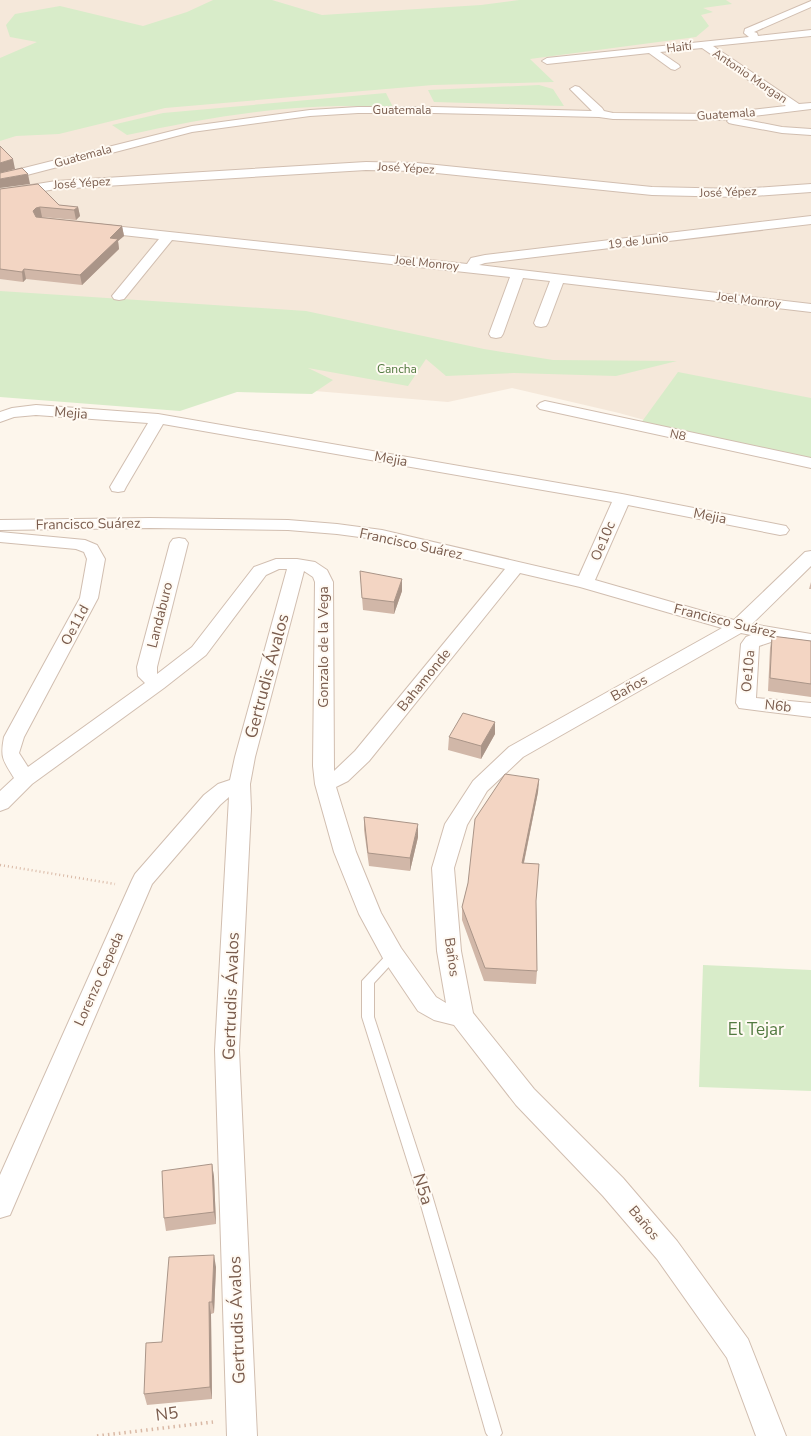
<svg xmlns="http://www.w3.org/2000/svg" width="811" height="1436" viewBox="0 0 811 1436" font-family="'Nunito Sans',sans-serif">
<rect width="100%" height="100%" fill="#fdf6ec"/>
<path fill="#f5e8da" d="M0 0H811V466L619 413 512 388 448 402 0 365Z"/>
<path fill="#d8ecc9" d="M213 0H272L322 15 481 5 519 0H726L732 4 703 8 713 12 701 15 709 26 696 37 530 59 554 82 433 85 165 108 59 134 16 136 0 141V58L37 42 10 37 6 25 15 14 60 6 143 26 187 12Z
M539 85 553 89 564 106 434 102 428 90Z
M386 93 393 107C375 106 356 106 338 106 268 107 195 120 127 135L112 125 163 113Z
M0 291 306 311 484 349 553 360 677 361 616 376 514 373 446 376 426 359 408 386 308 368 333 380 312 394 237 392 180 411 0 397Z
M678 372 811 398V461L638 427Z
M703 965 811 970V1091L699 1087Z"/>
<g fill="none" stroke-linecap="round" stroke-linejoin="round">
<defs>
<path id="service" d="M393 950 397 952 399 955 397 958 374 983V1017L432 1195 502 1433 500 1436H488L486 1433 418 1195 362 1017V981L389 952Z"/>
<path id="minor" d="M811 1V7L754 32 757 33 758 36 811 30V36L713 46 799 104 811 103V109L736 118 782 127 811 129V135L782 133 733 124 729 123 727 121 729 119 718 120 613 119 599 117 434 113H358L310 116 192 132 0 182V174L192 126 310 110 358 107H434L592 111 570 89 575 86 579 87 602 108 604 111 613 113 718 114 786 106 702 48 660 52 679 65 680 67 675 70 671 69 649 53 547 64 542 61 547 58 749 37 744 33 745 29Z
M366 162 417 163 652 187 739 189 811 184V192L739 197 652 195 417 171 366 170 56 189 0 198V190L56 181Z
M811 216V224L485 263 479 265 811 304V312L563 283 548 323 546 326 541 327 536 326 534 323 550 281 523 278 503 334 501 337 496 338 491 337 489 334 510 277 172 240 124 299 119 300 114 299 112 296 159 239 95 232 91 231 89 228 91 225 95 224 467 264 471 258 485 255Z
M545 401 811 458V468L540 409 537 406 540 403Z
M36 405 158 414 622 494 786 526 789 530 786 534 780 535 628 505 595 580 734 620 805 552 811 551V566L752 624 811 634V646L777 640 759 646 756 698 811 703V717L739 708 736 703 741 644 746 637 751 635 741 633 523 757 487 791 467 825 454 868 461 951 473 1013 534 1089 623 1178 677 1241 748 1339 786 1436H756L727 1358 657 1259 603 1196 516 1105 454 1025 434 1020 418 1011 385 962 359 914 334 852 315 784 313 766 315 582 313 577 304 571 255 757 250 784 251 809 239 1050 257 1436H227L215 1050 229 797 220 805 152 884 10 1215 0 1218V1175L132 880 135 874 204 795 218 784 230 780 235 757 287 569H279L266 575 206 655 164 688 32 784 8 808 0 811V791L14 778C3 760 0 758 4 737L80 598 87 559 84 552 76 549 0 542V532L85 540 97 545 105 559 98 598 24 737 19 753 28 767 145 683 138 676 137 667 170 543 173 539 179 538 185 539 188 543 157 667V674L192 647 254 567 276 559H297L315 562 327 570 333 582 334 771 355 751 505 569 382 540 337 534 288 530 150 528 0 530V520L150 518 288 520 337 524 382 530 579 576 612 502 163 424 126 487 124 491 118 492 112 491 110 487 148 423 36 415 14 417 0 422V412L12 408ZM520 573 580 587 722 628 509 747 473 781 445 824 432 868 437 951 446 1003 436 997 401 948 381 913 356 852 336 787 348 781 369 761Z"/>
</defs>
<use href="#service" stroke="#d1beb0" stroke-width="2"/>
<use href="#minor" stroke="#d1beb0" stroke-width="2"/>
<path stroke="#d9b8a5" stroke-width="2.5" stroke-dasharray="1 3" stroke-linecap="butt" d="M0 865 115 884"/>
<path stroke="#d9b8a5" stroke-width="3.5" stroke-dasharray="1.5 4" stroke-linecap="butt" d="M97 1436 213 1422"/>
<use href="#service" fill="#fff" fill-rule="evenodd"/>
<use href="#minor" fill="#fff" fill-rule="evenodd"/>
</g>
<path fill="#d1b7a8" d="M0 189 59 205 78 207 80 216 76 220 42 217H39L122 226 124 236 118 241 119 249 82 285 26 279 23 282 0 279Z
M360 571 402 591 394 614 363 610Z
M811 582V589H809Z
M772 636 811 641V697L768 691 770 648Z
M495 734 481 759 448 750 449 737Z
M539 779 538 792 524 863 536 902 537 971 536 984 484 981 462 920V907L468 883Z
M364 817 418 837 410 871 369 866 364 830Z
M212 1164 214 1177 216 1224 166 1231 164 1218Z
M216 1267 214 1313 211 1314 212 1399 147 1405 144 1394Z"/>
<path fill="#aa9588" d="M13 159 15 169 0 173V163Z
M28 174 30 184 0 188V179Z
M40 207 42 217 38 218 35 221 33 211 36 208Z
M78 207 80 216 76 220 74 210Z
M122 226 124 236 118 241 119 249 82 285 80 275 110 238Z
M24 269 26 279 23 282 22 272Z
M402 579V591L394 614V602Z
M495 722V734L481 759V746Z
M539 779 538 792 521 876 522 863Z
M418 824V837L410 871V858Z
M212 1164 214 1177 216 1224 214 1212Z
M214 1255 216 1267 214 1313 212 1302Z
M209 1302 211 1314 212 1399 210 1387Z"/>
<path fill="#f3d5c3" stroke="#aa9588" d="M0 146 13 159 0 163Z
M22 168 28 174 0 179V173Z
M38 184 59 205 78 207 74 210 40 207 36 208 33 211 36 217 122 226 110 238 118 239 80 275 24 269 22 272 0 269V189Z
M360 571 402 579 394 602 362 598Z
M772 636 811 641V684L770 678Z
M463 713 495 722 481 746 449 737Z
M505 774 539 779 522 863 539 864 536 901 537 971 485 968 462 907 468 883 475 819Z
M364 817 418 824 410 858 368 853Z
M212 1164 214 1212 164 1218 162 1171Z
M214 1255 212 1302H209L210 1387 144 1394 146 1343 162 1342 169 1257Z"/>
<g text-anchor="middle" dominant-baseline="central" stroke-width="4" stroke-linejoin="round" paint-order="stroke">
<g font-size="12" fill="#7a5c4d" stroke="#fffaf3">
<text transform="translate(679 47) rotate(-7)">Haití</text>
<text transform="translate(750 76) rotate(34)">Antonio Morgan</text>
<text x="402" y="110">Guatemala</text>
<text transform="translate(726 114) rotate(-4)">Guatemala</text>
<text transform="translate(83 156) rotate(-15)">Guatemala</text>
<text transform="translate(406 168) rotate(3)">José Yépez</text>
<text transform="translate(82 183) rotate(-4)">José Yépez</text>
<text transform="translate(728 192) rotate(-2)">José Yépez</text>
<text transform="translate(638 241) rotate(-7)">19 de Junio</text>
<text transform="translate(427 263) rotate(6)">Joel Monroy</text>
<text transform="translate(749 300) rotate(7)">Joel Monroy</text>
<text transform="translate(678 435) rotate(12)">N8</text>
</g>
<g font-size="12" fill="#537a41" stroke="#fffaf3">
<text x="397" y="369">Cancha</text>
</g>
<g font-size="14" fill="#7a5c4d" stroke="#fffaf3">
<text transform="translate(71 413) rotate(4)">Mejia</text>
<text transform="translate(391 459) rotate(10)">Mejia</text>
<text transform="translate(710 516) rotate(11)">Mejia</text>
<text transform="translate(88 524) rotate(-1)">Francisco Suárez</text>
<text transform="translate(603 541) rotate(-67)">Oe10c</text>
<text transform="translate(411 544) rotate(12)">Francisco Suárez</text>
<text transform="translate(160 615) rotate(-76)">Landaburo</text>
<text transform="translate(725 621) rotate(14)">Francisco Suárez</text>
<text transform="translate(75 625) rotate(-62)">Oe11d</text>
<text transform="translate(323 647) rotate(-90)">Gonzalo de la Vega</text>
<text transform="translate(748 671) rotate(-85)">Oe10a</text>
<text transform="translate(424 680) rotate(-51)">Bahamonde</text>
<text transform="translate(629 688) rotate(-29)">Baños</text>
<text transform="translate(778 706) rotate(6)">N6b</text>
<text transform="translate(452 957) rotate(82)">Baños</text>
<text transform="translate(99 979) rotate(-66)">Lorenzo Cepeda</text>
<text transform="translate(644 1223) rotate(50)">Baños</text>
</g>
<g font-size="17" fill="#7a5c4d" stroke="#fffaf3">
<text transform="translate(267 676) rotate(-75)">Gertrudis Ávalos</text>
<text transform="translate(231 996) rotate(-88)">Gertrudis Ávalos</text>
<text transform="translate(423 1189) rotate(73)">N5a</text>
<text transform="translate(237 1320) rotate(-92)">Gertrudis Ávalos</text>
<text transform="translate(167 1414) rotate(-7)">N5</text>
</g>
<g font-size="17" fill="#537a41" stroke="#fffaf3">
<text x="756" y="1029">El Tejar</text>
</g>
</g>
</svg>
